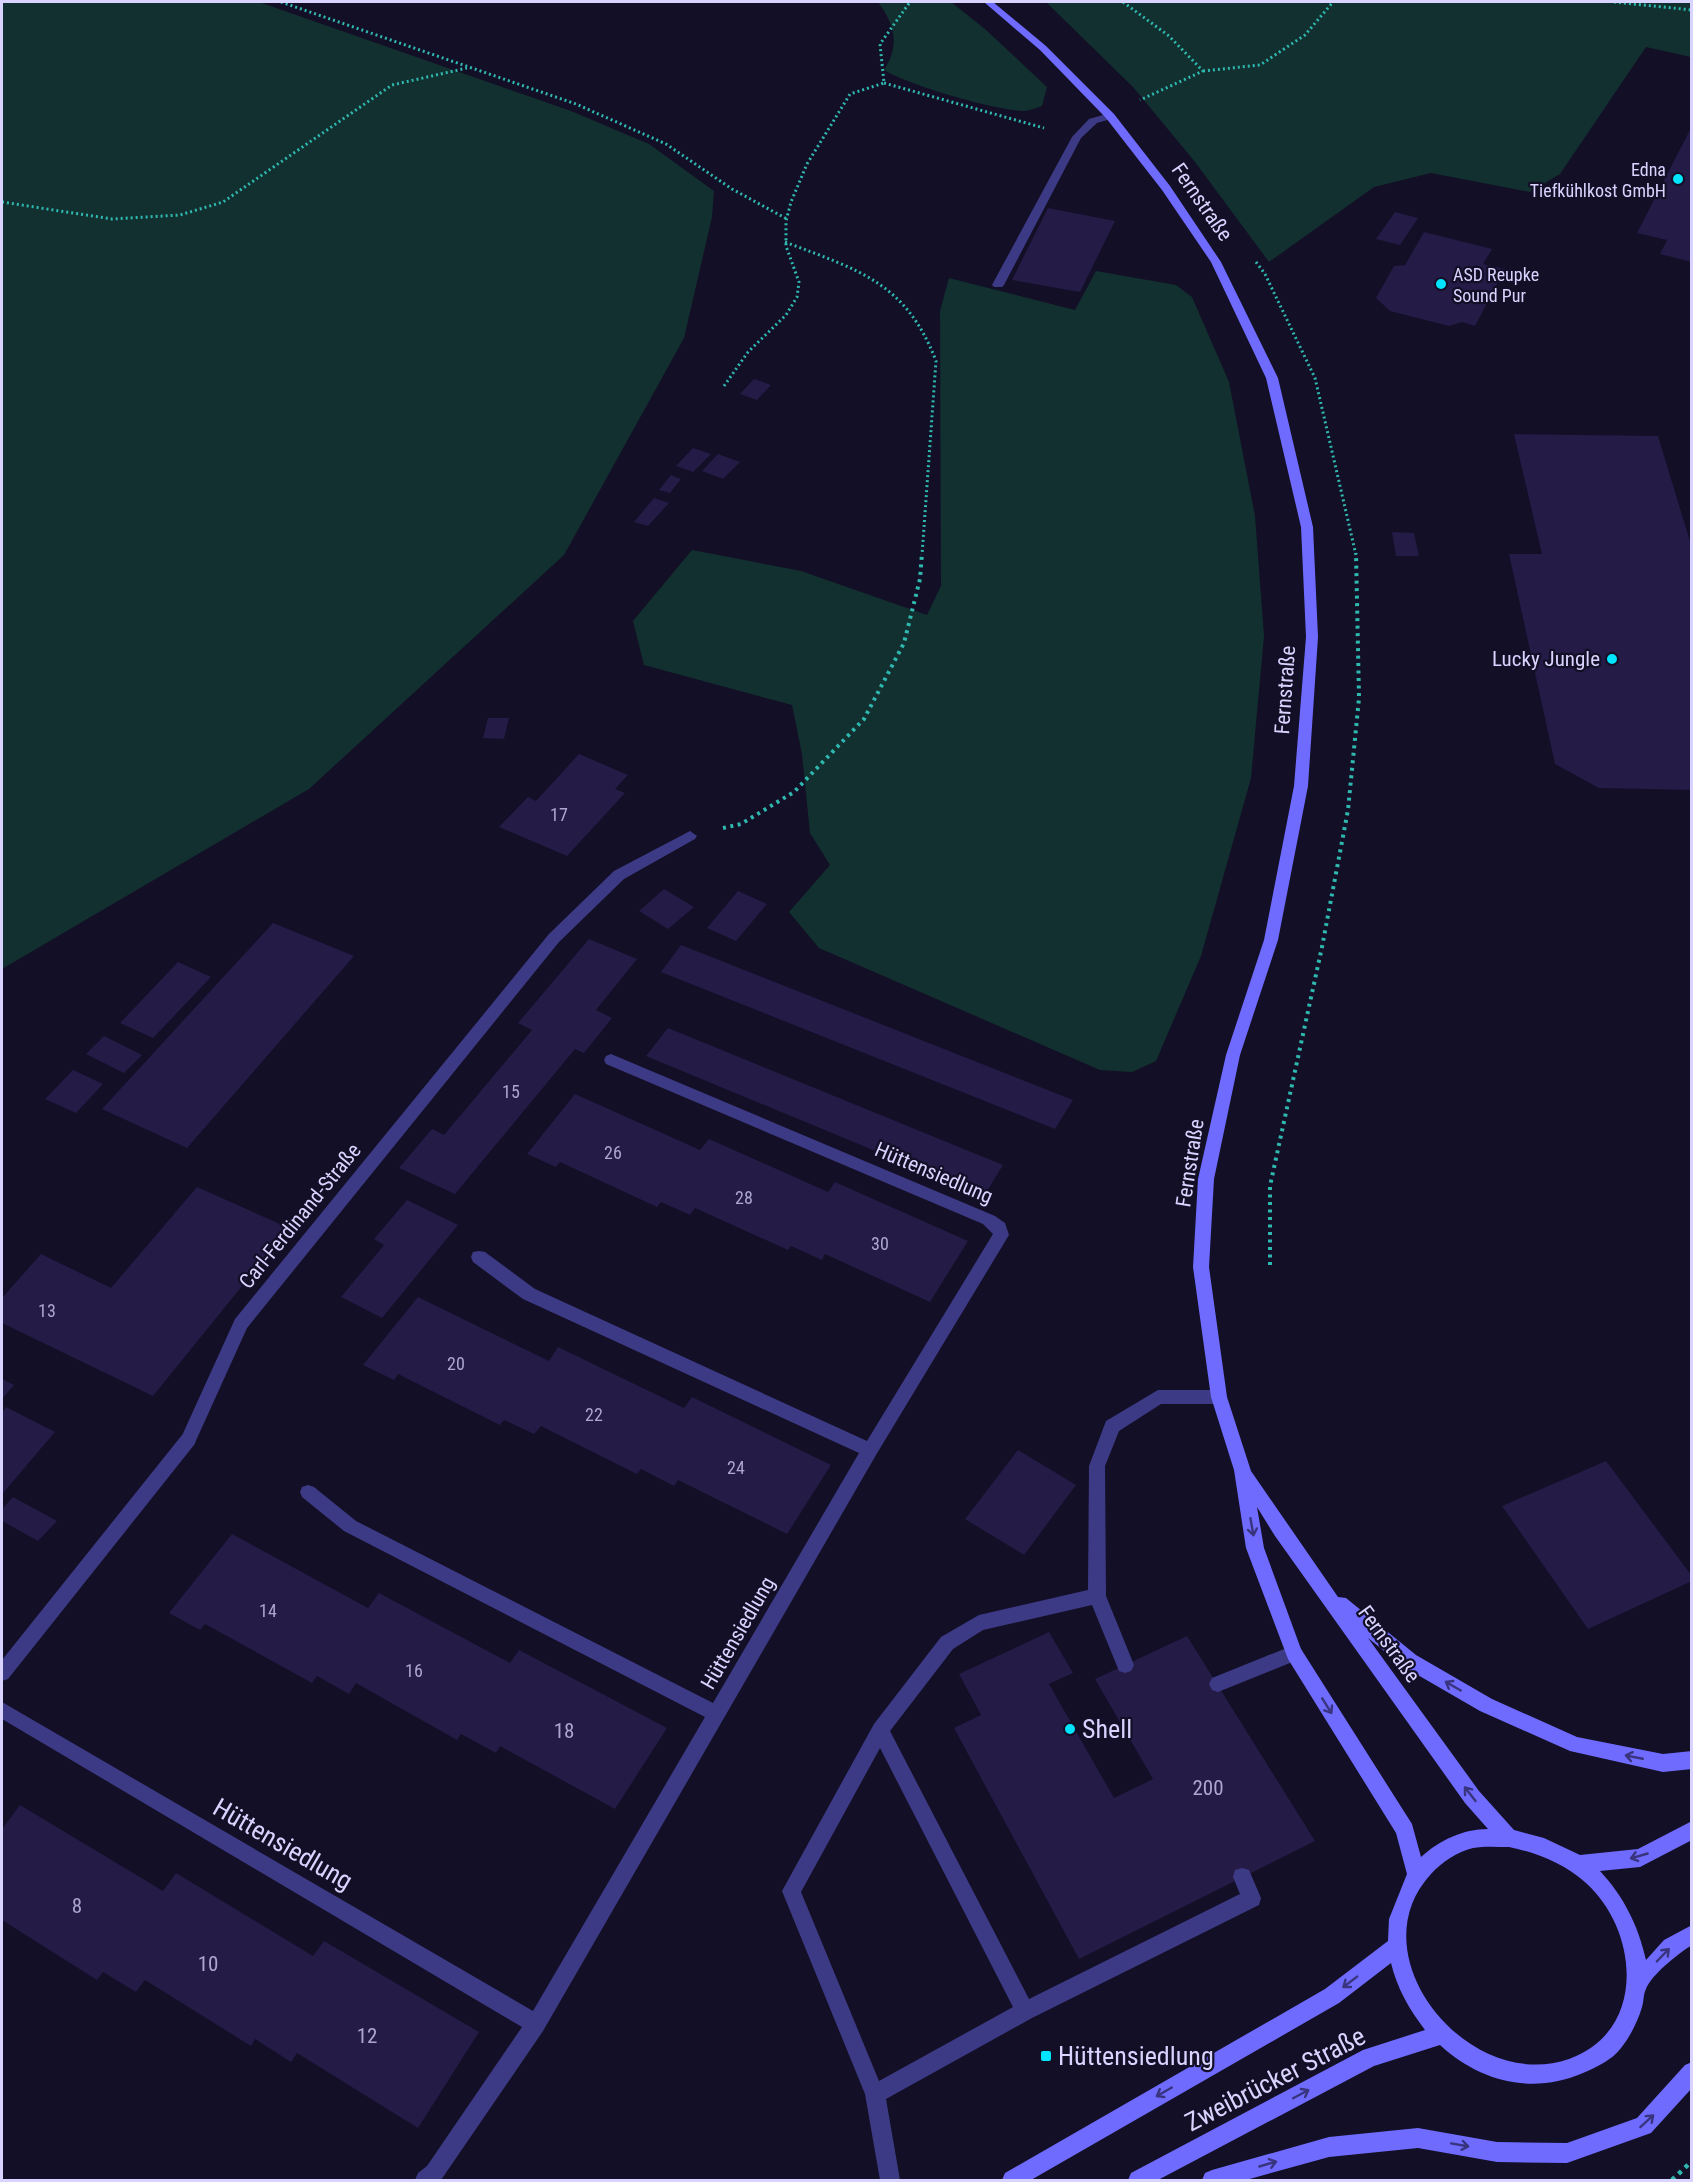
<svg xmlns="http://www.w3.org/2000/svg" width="1693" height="2182" viewBox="0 0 1693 2182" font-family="'Roboto Condensed',sans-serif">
<rect width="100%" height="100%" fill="#130f26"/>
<path fill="#12302f" d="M2 2H259L571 111 649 144 714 191 712 217 684 338 564 555 309 789 2 969Z
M878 2H951L985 29 1047 87 1042 106C1036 108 1029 111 1023 111 994 110 908 85 884 70 900 45 895 25 878 2Z
M1046 2H1691V57L1646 47 1560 174 1530 192 1431 173 1374 187 1269 262 1195 162 1133 87Z
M1096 271 1176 285 1192 297 1229 382 1255 516 1264 636 1251 778 1201 956 1156 1061 1132 1072 1100 1070 819 948 789 912 830 865 810 833 802 754 792 705 644 665 633 621 692 550 801 571 927 615 941 586 940 311 949 278 1075 310Z"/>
<path fill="#241b47" d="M1692 126V262L1660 254 1667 240 1637 233Z
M1048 208 1115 221 1080 292 1012 280Z
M1395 212 1418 218 1400 245 1376 239Z
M1424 232 1492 249 1483 264 1505 269 1475 326 1462 322 1449 326 1390 311 1376 298 1394 266 1405 265Z
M754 379 771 385 757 400 740 394Z
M1514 434 1658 436 1692 548V790L1599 788 1555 764 1509 554H1542Z
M693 448 711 454 693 472 676 466Z
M718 454 740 462 723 479 702 471Z
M671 475 681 479 670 493 659 490Z
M654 498 669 503 648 526 634 522Z
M1392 532 1414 533 1419 556H1396Z
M488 718H509L504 739 483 738Z
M579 754 628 775 615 789 625 793 567 856 499 827 528 797 536 801Z
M664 889 694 907 668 929 639 911Z
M738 891 767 904 736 941 707 928Z
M273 923 354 956 187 1148 102 1109Z
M589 939 637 959 596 1010 612 1018 584 1053 575 1049 455 1194 399 1168 432 1129 444 1135 532 1030 518 1023Z
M681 945 1073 1100 1055 1129 661 972Z
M178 962 211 977 153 1038 120 1023Z
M668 1028 1003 1165 984 1196 646 1056Z
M104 1036 142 1055 124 1073 86 1054Z
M73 1070 103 1084 76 1113 45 1099Z
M575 1094 700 1150 709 1139 828 1192 835 1182 968 1241 930 1302 825 1254 822 1260 791 1246 788 1250 695 1208 690 1215 661 1202 657 1207 560 1162 556 1167 527 1154Z
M197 1187 289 1228 153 1396 2 1323V1298L41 1254 111 1288Z
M407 1200 458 1225 382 1318 341 1297 384 1245 374 1239Z
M418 1297 549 1361 558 1347 684 1408 692 1397 831 1465 787 1534 678 1480 674 1486 641 1469 637 1474 541 1426 534 1434 504 1420 500 1425 398 1374 394 1380 363 1365Z
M2 1379 14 1385 2 1399Z
M6 1407 55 1432 3 1493 2 1412Z
M1018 1450 1076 1485 1024 1555 965 1519Z
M1606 1461 1692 1576V1581L1588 1629 1502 1506Z
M13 1497 57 1521 38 1541 2 1521V1509Z
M232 1534 368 1608 379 1593 510 1663 519 1650 667 1728 615 1809 500 1746 496 1753 461 1734 457 1740 356 1683 349 1694 317 1676 312 1683 205 1624 200 1630 169 1613Z
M1049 1632 1073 1673 1049 1684 1114 1798 1153 1779 1095 1679 1187 1636 1315 1841 1079 1959 954 1728 981 1715 959 1674Z
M20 1805 163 1891 176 1873 313 1956 324 1941 479 2032 418 2128 297 2053 291 2062 255 2039 251 2046 145 1980 136 1992 103 1972 97 1980 2 1920V1829Z"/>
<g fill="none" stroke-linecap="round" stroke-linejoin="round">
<path stroke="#2fb8b0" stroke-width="3" stroke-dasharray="2 3" stroke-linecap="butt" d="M281 2 576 104 666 144 732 189 787 219
M1123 2 1169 36 1203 71 1140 100
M1614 2 1692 10
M1203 71 1260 65 1305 35 1333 2
M884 83 1044 128
M2 202 112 219 180 215 223 202 392 85 467 68
M785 242C858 270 906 282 936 361L922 555
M1256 262 1265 274 1315 378 1356 555
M724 386 748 352 786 315 797 297 799 282 786 246V221L791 202 807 164 850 94 884 83 880 44 910 2"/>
<path stroke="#2fb8b0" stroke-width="4" stroke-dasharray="3 4.5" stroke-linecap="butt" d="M723 828 741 824 794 792 864 719 904 643 920 579 922 553
M1270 1265V1186L1322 947 1348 810 1359 698 1356 553"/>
<path stroke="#2fb8b0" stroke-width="4.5" stroke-dasharray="4 5" stroke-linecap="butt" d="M1672 2180 1692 2161"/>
<path fill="#3d3a85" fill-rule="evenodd" d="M1110 113 1114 114V118L1097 123 1081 138 1004 285 1002 287H994L992 285 1072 137 1089 119Z
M690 831 697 836 695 839 624 879 559 942 247 1328 194 1445 188 1447 182 1445 180 1440 235 1319 549 934 614 871Z
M1158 1390H1219L1225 1392 1227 1397 1225 1402 1219 1404H1161L1119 1431 1105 1466 1106 1596 1134 1665 1131 1671 1125 1673 1119 1671 1092 1605 983 1630 953 1649 890 1731 1029 1999 1240 1894 1233 1877 1235 1870 1242 1868 1249 1870 1261 1898 1259 1905 1032 2018 886 2099 900 2180H880L865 2094 782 1891 874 1724 941 1637 979 1615 1088 1590 1089 1466 1106 1421ZM880 1748 1013 2007 879 2081 801 1892Z
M1294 1645 1300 1647 1303 1653 1300 1659 1218 1692 1212 1690 1209 1684 1212 1678Z"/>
<path fill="#3d3a85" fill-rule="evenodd" d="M611 1054 995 1216 1005 1223 1009 1235 876 1455 543 2031 441 2180H415L418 2173 427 2166 522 2027 2 1719V1702L533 2011 705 1717 344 1531 302 1497 300 1492 302 1487 308 1485 314 1487 356 1521 713 1703 859 1453 523 1299 473 1262 471 1257 473 1252 479 1251 485 1252 535 1289 867 1441 993 1234 983 1224 606 1064 604 1060 606 1056Z
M188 1433 194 1435 196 1440 194 1445 8 1679 2 1681V1660L182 1435Z"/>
<path fill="#6f6bff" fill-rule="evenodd" d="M984 2H993L1046 46 1114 114 1170 186 1221 262 1278 378 1313 527 1318 637 1308 786 1278 940 1240 1055 1214 1179 1209 1267 1227 1397 1251 1471 1338 1597 1346 1598 1416 1655 1492 1699 1577 1737 1663 1754 1692 1751V1769L1663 1772 1570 1751 1480 1711 1404 1667 1368 1638 1479 1791 1514 1830 1544 1838 1580 1855 1638 1849 1692 1821V1840L1640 1867 1600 1871C1624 1897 1638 1925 1646 1960L1664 1940 1692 1925V1945C1679 1953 1651 1975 1646 1989 1643 1995 1644 2001 1642 2007 1638 2021 1630 2037 1621 2048 1612 2060 1597 2067 1583 2073 1533 2095 1480 2082 1440 2045L1374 2066 1158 2180H1128L1131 2173 1363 2050 1425 2030C1409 2009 1397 1988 1391 1963L1339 2003 1031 2180H1002L1005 2173 1325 1989 1388 1941 1389 1919 1407 1874 1396 1833 1288 1659 1246 1548 1234 1470 1211 1397 1193 1267 1198 1179 1226 1055 1264 940 1294 786 1306 637 1301 527 1266 378 1211 262 1162 190 1106 118 1040 50ZM1257 1507 1275 1536 1465 1803 1488 1829C1463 1829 1440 1840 1421 1857L1412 1824 1301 1649 1264 1548ZM1509 1847C1538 1853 1563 1863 1586 1883 1639 1931 1647 2031 1569 2059 1469 2094 1355 1956 1431 1874 1442 1862 1457 1852 1473 1848 1484 1846 1497 1847 1509 1847Z
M1692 2062V2088L1651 2133 1567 2163 1497 2162 1418 2148 1329 2157 1246 2180H1202L1205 2173 1212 2170 1329 2137 1418 2128 1497 2142 1567 2143 1637 2118 1685 2065Z"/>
</g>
<defs><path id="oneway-shaft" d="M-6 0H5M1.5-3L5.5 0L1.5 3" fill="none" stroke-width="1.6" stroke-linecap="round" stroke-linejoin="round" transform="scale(1.5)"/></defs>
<g stroke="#38347d">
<use href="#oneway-shaft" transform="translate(1252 1527) rotate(80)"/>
<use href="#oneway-shaft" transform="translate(1453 1686) rotate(-150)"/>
<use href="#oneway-shaft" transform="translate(1327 1706) rotate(58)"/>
<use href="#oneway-shaft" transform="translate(1634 1757) rotate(-169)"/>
<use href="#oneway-shaft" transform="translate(1470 1794) rotate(-128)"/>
<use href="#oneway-shaft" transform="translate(1639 1856) rotate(164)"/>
<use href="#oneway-shaft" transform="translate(1663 1955) rotate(-46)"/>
<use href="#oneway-shaft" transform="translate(1350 1982) rotate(143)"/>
<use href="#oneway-shaft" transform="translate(1164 2092) rotate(150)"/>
<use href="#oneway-shaft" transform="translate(1301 2094) rotate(-28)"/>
<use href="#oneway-shaft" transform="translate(1647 2121) rotate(-42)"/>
<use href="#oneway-shaft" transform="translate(1460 2145) rotate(10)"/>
<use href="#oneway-shaft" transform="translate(1268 2164) rotate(-16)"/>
</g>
<g fill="#00e5ff" stroke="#130f26" stroke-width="2">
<circle cx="1678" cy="179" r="6"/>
<circle cx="1441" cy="284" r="6"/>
<circle cx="1612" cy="659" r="6"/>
<circle cx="1070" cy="1729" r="6"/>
<rect x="1040" y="2050" width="12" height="12" rx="3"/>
</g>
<g text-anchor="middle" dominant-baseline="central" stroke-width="4.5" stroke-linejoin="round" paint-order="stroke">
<g font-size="18" fill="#d9d4ff" stroke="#130f26" text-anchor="end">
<text x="1666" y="169">Edna<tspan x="1666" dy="21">Tiefkühlkost GmbH</tspan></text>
<text x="1453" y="274" text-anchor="start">ASD Reupke<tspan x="1453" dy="21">Sound Pur</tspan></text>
</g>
<g font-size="18" fill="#aca6d1">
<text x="559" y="814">17</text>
<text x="511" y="1091">15</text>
<text x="613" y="1152">26</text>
<text x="744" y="1197">28</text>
<text x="880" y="1243">30</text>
<text x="47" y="1310">13</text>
<text x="456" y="1363">20</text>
<text x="594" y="1414">22</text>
<text x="736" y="1467">24</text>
<text x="268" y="1610">14</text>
<text x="414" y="1670">16</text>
</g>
<g font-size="21" fill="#d9d4ff" stroke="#130f26">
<text transform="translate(1202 202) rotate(55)">Fernstraße</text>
<text transform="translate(1285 690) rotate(-86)">Fernstraße</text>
<text transform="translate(1190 1163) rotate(-81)">Fernstraße</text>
<text transform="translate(934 1173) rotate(23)">Hüttensiedlung</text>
<text transform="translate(300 1216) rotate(-51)">Carl-Ferdinand-Straße</text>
<text transform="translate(738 1633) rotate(-60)">Hüttensiedlung</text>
<text transform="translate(1389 1644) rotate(54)">Fernstraße</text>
</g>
<g font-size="21" fill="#d9d4ff" stroke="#130f26" text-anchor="end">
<text x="1600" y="659">Lucky Jungle</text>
</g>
<g font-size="21" fill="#aca6d1">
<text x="564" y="1731">18</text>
<text x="1208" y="1788">200</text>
<text x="77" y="1906">8</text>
<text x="208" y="1964">10</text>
<text x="367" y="2036">12</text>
</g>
<g font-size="26" fill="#d9d4ff" stroke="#130f26" text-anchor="start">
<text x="1082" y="1729">Shell</text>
<text x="1058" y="2056">Hüttensiedlung</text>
</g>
<g font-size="26" fill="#d9d4ff" stroke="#130f26">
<text transform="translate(283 1844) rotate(30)">Hüttensiedlung</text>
<text transform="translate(1275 2079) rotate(-27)">Zweibrücker Straße</text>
</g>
</g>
<rect width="1693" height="2182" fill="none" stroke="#d9d4ff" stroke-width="6"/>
</svg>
